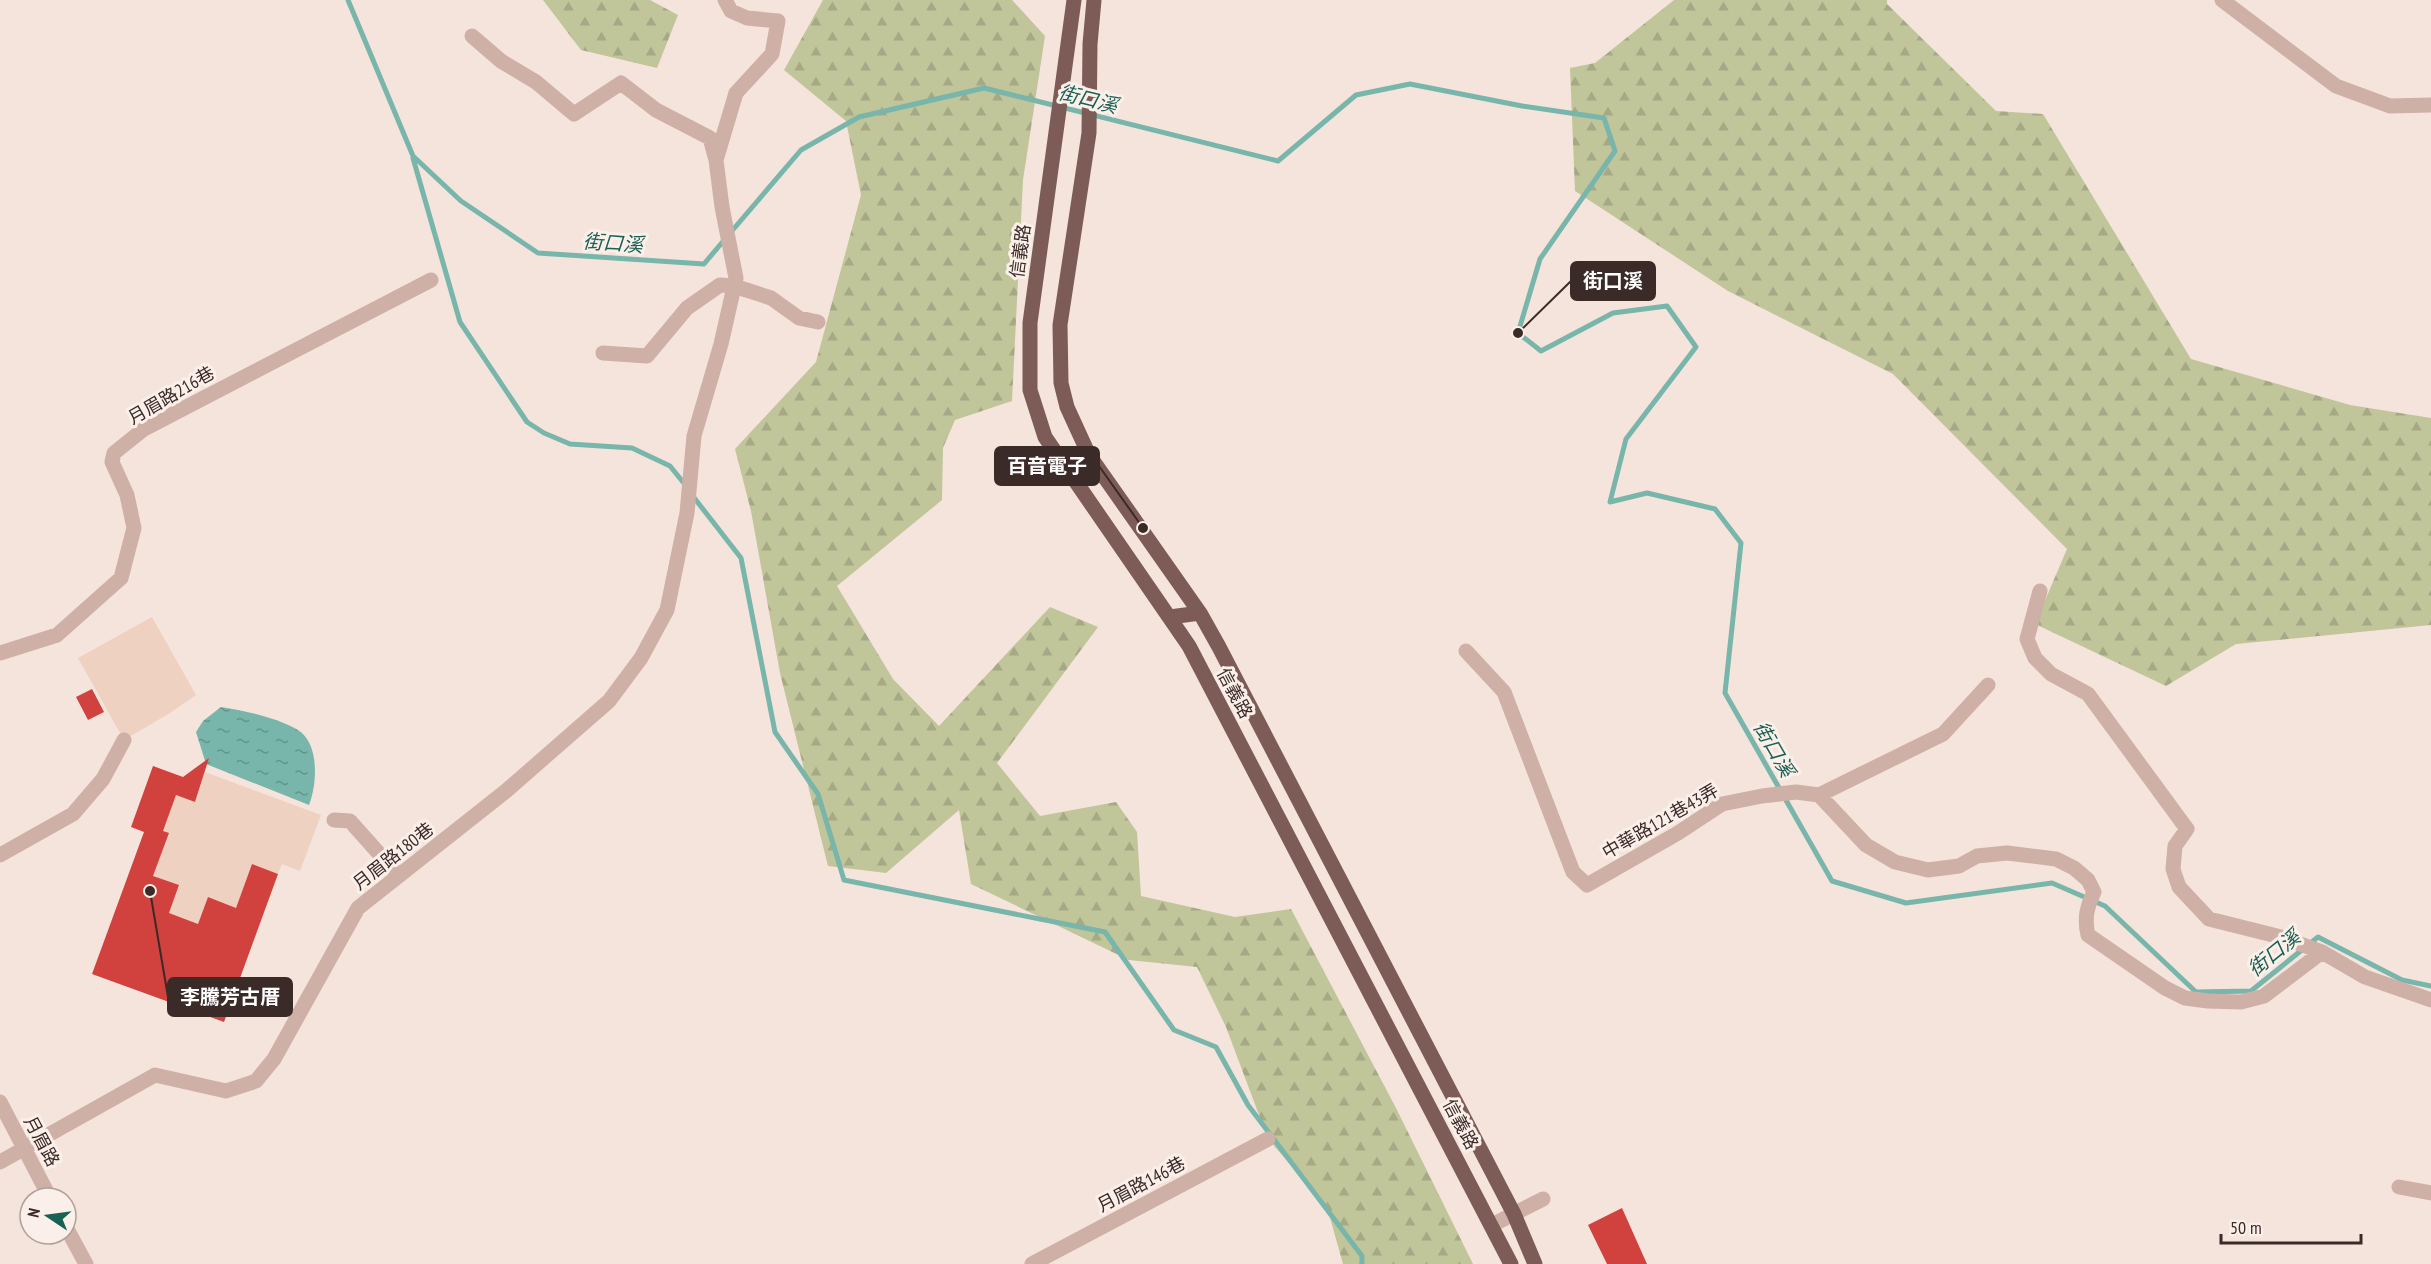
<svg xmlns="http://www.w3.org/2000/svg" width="2431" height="1264" viewBox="0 0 2431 1264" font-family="'PT Sans Narrow','Noto Sans TC',sans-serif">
<defs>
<pattern id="forest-firs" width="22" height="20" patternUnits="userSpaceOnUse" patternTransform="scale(1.5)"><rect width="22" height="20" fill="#c0c59a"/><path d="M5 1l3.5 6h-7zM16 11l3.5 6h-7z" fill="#a6a985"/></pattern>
<pattern id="water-ripples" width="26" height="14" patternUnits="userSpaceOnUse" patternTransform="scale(1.5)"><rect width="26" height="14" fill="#78b5aa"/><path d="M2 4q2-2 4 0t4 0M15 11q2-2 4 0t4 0" fill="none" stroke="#63938a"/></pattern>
</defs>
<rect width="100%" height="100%" fill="#f5e4dc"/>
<path fill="url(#forest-firs)" d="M543 0H650L678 15 657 68 581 50Z
M823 0H1012L1045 36 1023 180 1012 401 955 420 943 448 942 500 837 586 893 679 939 726 1050 607 1098 627 997 763 1040 816 1116 802 1137 832 1141 896 1235 917 1291 909 1396 1108 1473 1264H1343L1327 1207 1268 1139 1226 1027 1197 967 1129 960 971 884 959 810 886 873 828 866 780 673 751 511 735 449 816 362 861 195 846 121 784 70Z
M1674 0H1887V4L1996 111 2043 114 2191 359 2350 405 2431 418V625L2236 644 2166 686 2035 624 2067 549 1893 374 1728 291 1575 191 1570 68 1595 63Z"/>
<path fill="#eed1c1" d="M152 617 196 695 170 713 124 740 78 658Z
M205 772 321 815 300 871 282 864 278 874 252 864 236 908 208 897 198 924 169 913 179 886 153 876 169 834 147 825H165L176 795 195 802Z"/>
<path fill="url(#water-ripples)" d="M221 707C246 711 275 717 298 730 320 744 317 785 309 805L206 764 196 732 203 721Z"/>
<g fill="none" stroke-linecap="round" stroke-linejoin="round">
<path stroke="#78b5aa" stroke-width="5" d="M348 0 413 156 461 201 538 253 704 264 725 239
M413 158 460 322 527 422 544 433 570 444 632 448 670 466 687 487
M731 232 801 150 859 117 984 88 1278 161 1356 95 1410 84 1522 106 1604 118 1615 151 1540 259 1518 333 1541 351 1613 313 1667 306 1696 347 1626 439 1610 502 1647 493 1715 509 1741 543 1725 693 1832 881 1906 903 2052 883 2105 906 2196 992 2251 991 2318 937 2402 980 2431 986
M692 495 741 558 775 732 818 794 844 880 1105 932 1174 1030 1216 1047 1248 1105 1362 1256V1264"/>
</g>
<path fill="#d1413d" d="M92 689 104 712 88 720 76 697Z
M209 758 195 802 176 795 163 831 169 833 153 876 179 885 169 913 198 924 208 897 236 908 252 864 278 874 224 1022 92 974 144 832 131 827 153 766 183 777Z
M1622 1208 1647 1264H1607L1588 1225Z"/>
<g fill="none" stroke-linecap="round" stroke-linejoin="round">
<path stroke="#ceb0a6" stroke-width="15" d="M2222 0 2336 86 2390 106 2431 105
M716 160 736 93 772 54 778 21 747 18 731 11 725 0
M603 353 647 356 687 308 720 285 734 286 771 298 799 318 818 322
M2040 591 2027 639 2035 658 2051 674 2088 694 2187 829 2175 846 2173 869 2179 887 2209 919 2281 937 2322 952 2365 977 2431 1000
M1466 651 1504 692 1573 872 1587 885 1678 833 1722 804 1762 796 1796 792 1819 795 1866 845 1895 862 1928 870 1959 866 1977 856 2007 853 2056 859 2074 868 2088 880 2094 892C2087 907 2084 918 2088 935L2165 988 2185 998 2208 1001 2241 1002 2264 996 2322 952
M0 653 57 635 121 578 134 528 127 495 112 462 114 453 144 429 431 280
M1819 795 1943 734 1988 685
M334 820 350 821 399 876
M0 855 73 814 103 779 124 740
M0 1102 50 1198
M0 1162 155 1075 226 1091 256 1081 274 1059 358 908 506 791 609 701 641 658 667 610 687 513 694 436 721 344 736 278 722 207 716 160 710 138 656 110 621 83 574 114 536 82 501 61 472 36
M2399 1187 2431 1193
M1492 1225 1543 1199
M66 1227 86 1264
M1032 1264 1268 1139"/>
<path stroke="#7d5c57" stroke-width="15" d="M1074 0 1030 323V390L1045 437 1189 646 1511 1264
M1094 0 1090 44 1089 133 1060 325 1061 383 1067 407 1089 455 1200 613 1219 647 1514 1214 1535 1264
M1170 617 1200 613"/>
</g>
<g text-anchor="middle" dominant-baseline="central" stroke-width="6" stroke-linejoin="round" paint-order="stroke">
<g font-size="18" fill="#3a2a28" stroke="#fbefe9">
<text transform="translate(1020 251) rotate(-82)">信義路</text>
<text transform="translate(171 395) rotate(-30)">月眉路216巷</text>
<text transform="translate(1235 693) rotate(62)">信義路</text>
<text transform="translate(1660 821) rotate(-30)">中華路121巷43弄</text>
<text transform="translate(393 856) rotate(-38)">月眉路180巷</text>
<text transform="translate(1461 1124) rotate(62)">信義路</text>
<text transform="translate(42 1141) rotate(62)">月眉路</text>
<text transform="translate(1141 1184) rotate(-28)">月眉路146巷</text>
</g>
<g font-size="20" font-style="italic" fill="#196055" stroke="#fbefe9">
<text transform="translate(1088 99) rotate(14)">街口溪</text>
<text transform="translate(613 243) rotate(4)">街口溪</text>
<text transform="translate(1774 749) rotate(60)">街口溪</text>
<text transform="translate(2274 953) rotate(-39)">街口溪</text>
</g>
</g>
<path fill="none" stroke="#3a2a28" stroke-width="2" d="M1518 333L1571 281M1143 528L1099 466M150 891L168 997"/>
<g fill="#3a2a28" stroke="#fbefe9" stroke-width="2">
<circle cx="1518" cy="333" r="6"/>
<circle cx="1143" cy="528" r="6"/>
<circle cx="150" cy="891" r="6"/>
</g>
<g fill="#3a2a28" stroke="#3a2a28" stroke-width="2">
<rect x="1571" y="262" width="84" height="38" rx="6"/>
<rect x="995" y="447" width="104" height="38" rx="6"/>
<rect x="168" y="978" width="124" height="38" rx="6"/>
</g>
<g font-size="20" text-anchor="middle" font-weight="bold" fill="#fff">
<text x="1613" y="288">街口溪</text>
<text x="1047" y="473">百音電子</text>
<text x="230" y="1004">李騰芳古厝</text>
</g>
<g transform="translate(48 1216) rotate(283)"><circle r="28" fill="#fbefe9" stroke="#aea09c" stroke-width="1.5"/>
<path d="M0-4.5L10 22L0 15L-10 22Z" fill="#196055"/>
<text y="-9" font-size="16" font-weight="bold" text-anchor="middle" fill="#3a2a28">N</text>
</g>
<path d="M2221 1234v9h140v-9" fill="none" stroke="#3a2a28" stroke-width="3"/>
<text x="2230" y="1234" font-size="18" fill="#3a2a28" stroke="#fbefe9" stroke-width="4.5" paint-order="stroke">50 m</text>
</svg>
